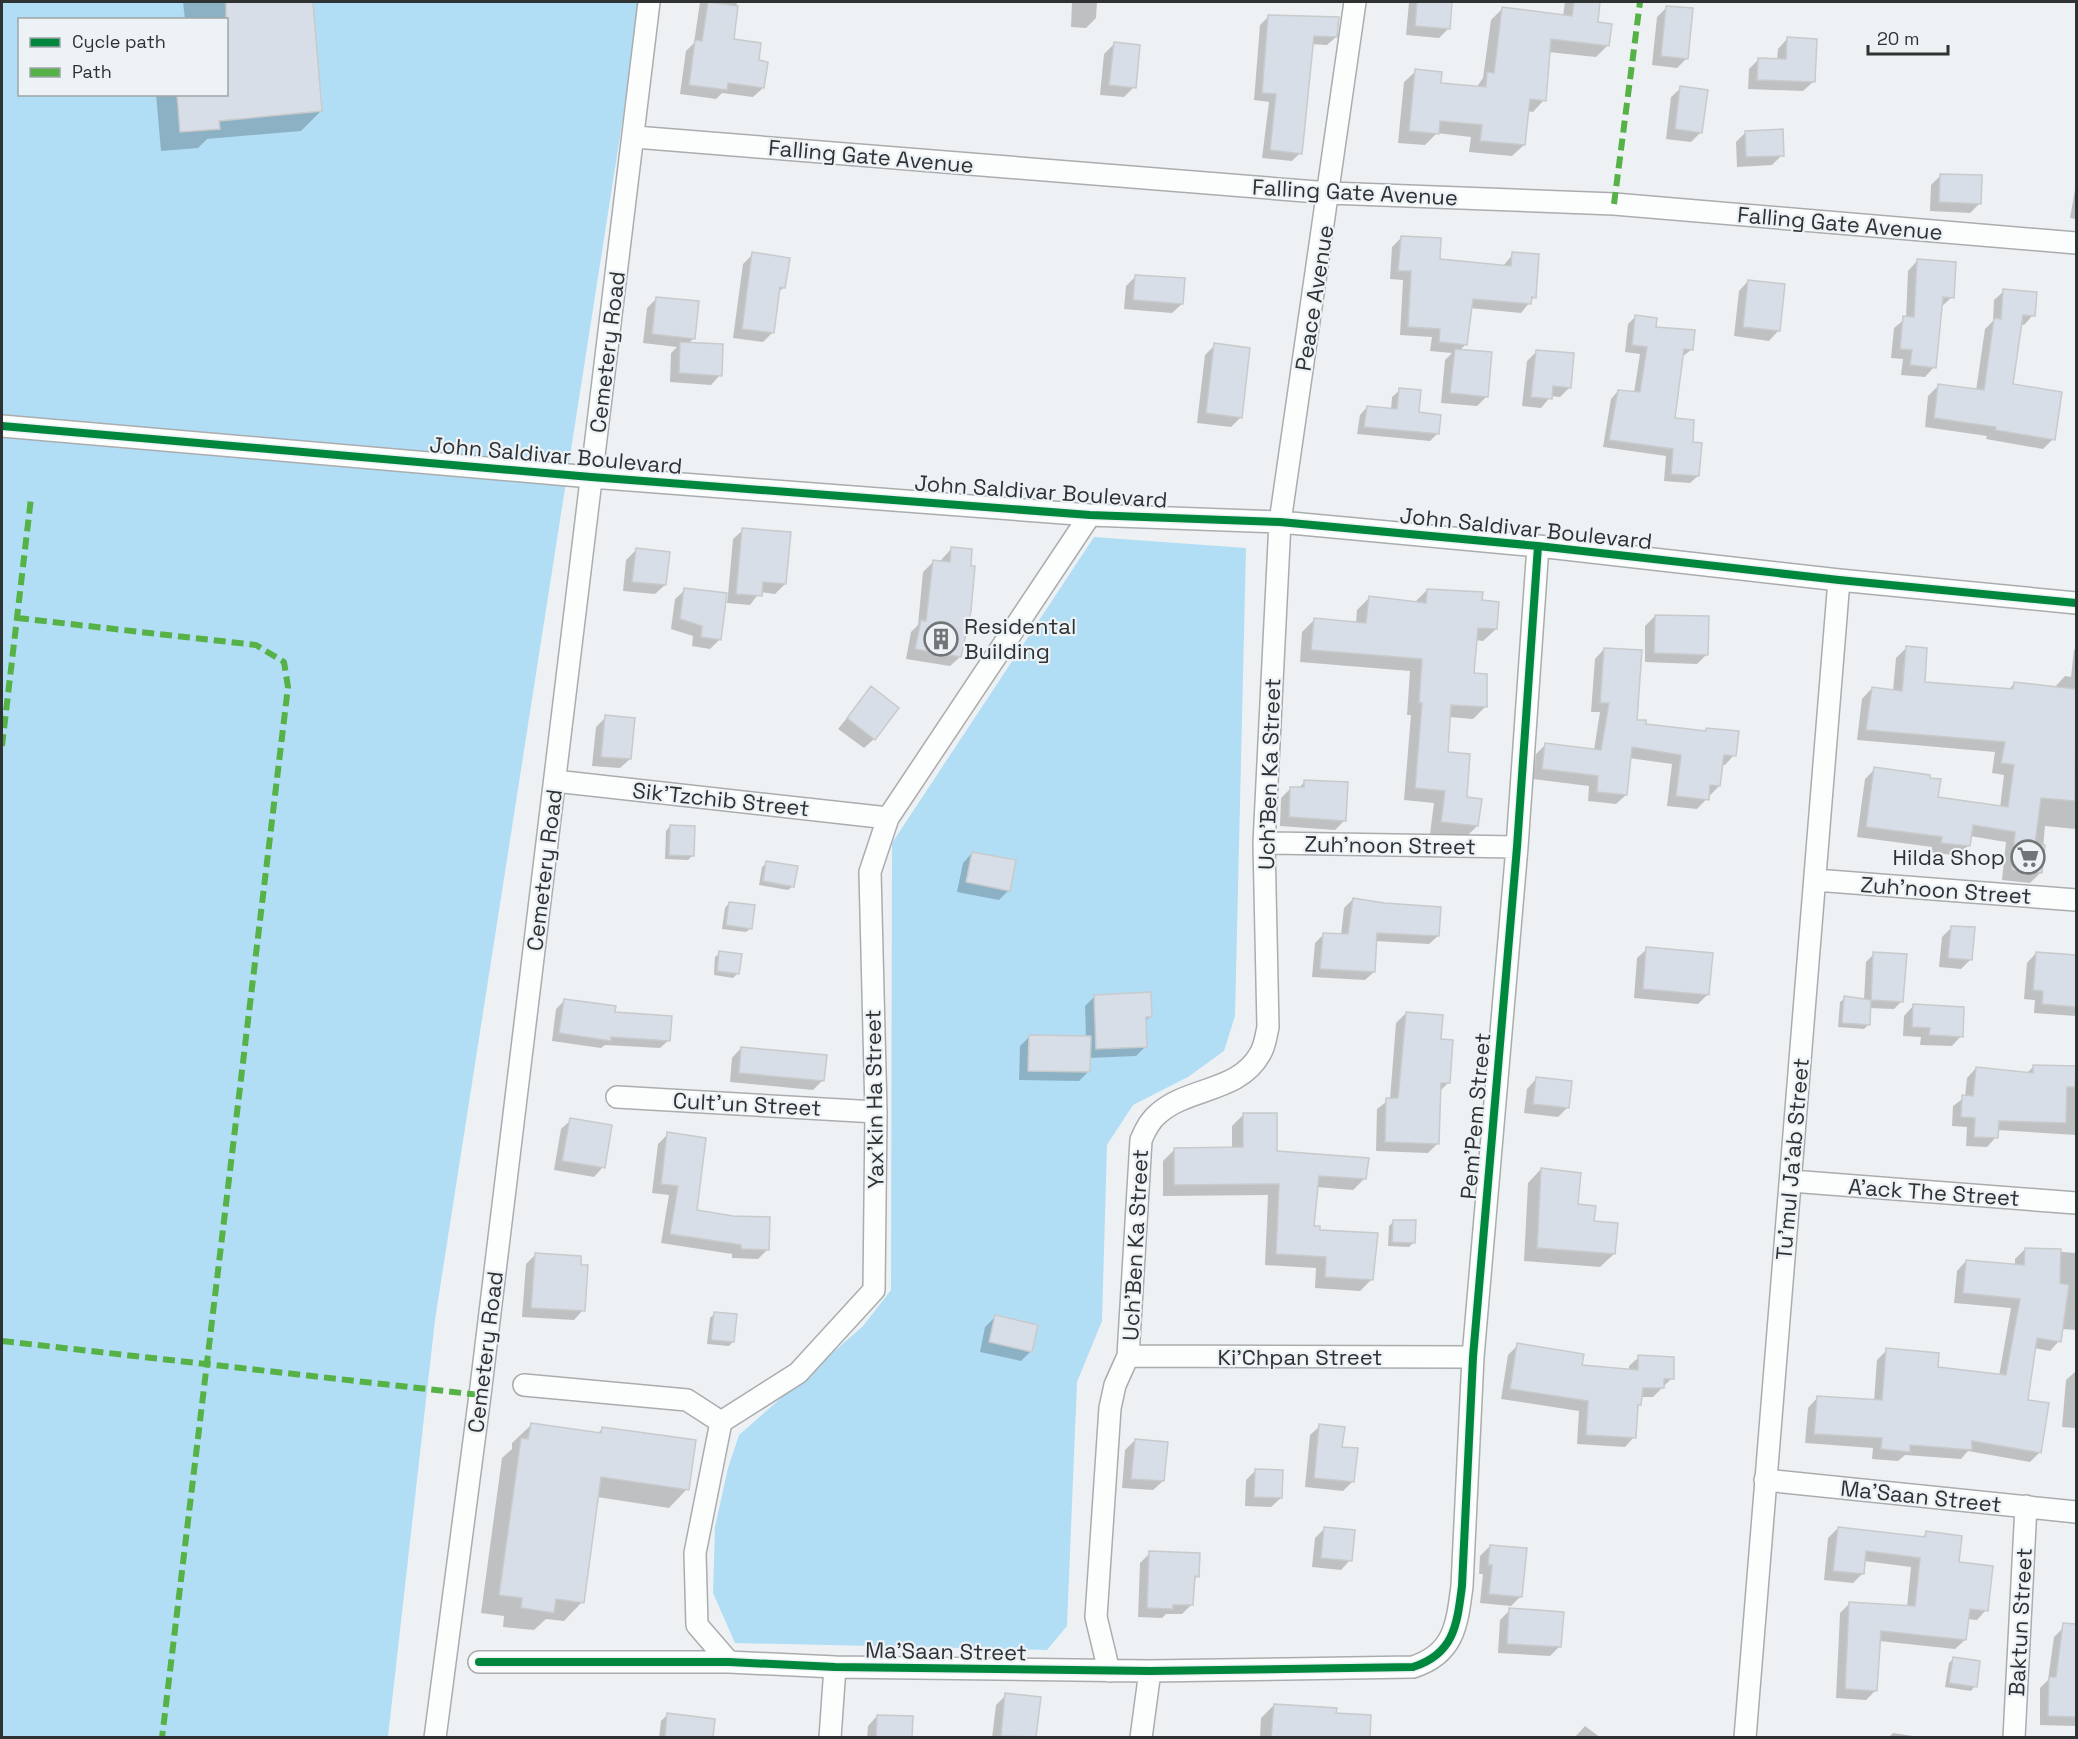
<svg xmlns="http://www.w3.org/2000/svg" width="2078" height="1739" viewBox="0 0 2078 1739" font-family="'Space Grotesk',sans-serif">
<rect width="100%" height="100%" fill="#eef1f3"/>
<path fill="#b1def5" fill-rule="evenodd" d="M2 2H641L435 1320 388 1737 2 1738ZM20 20H226V94H20Z
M1094 537 1246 548 1235 1016 1224 1051 1188 1077 1133 1105 1107 1145 1102 1321 1077 1382 1067 1626 1047 1650 735 1643 713 1593 715 1527 728 1468 739 1435 863 1326 891 1290 892 843Z"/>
<path fill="#0003" d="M183 2H312L321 111 301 131 207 139 198 148 161 151 156 94H226V20H185Z
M700 2H737L732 40 757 62 763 88 753 97 722 93 716 99 680 94 686 51 694 43Z
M1072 2H1097L1096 18 1086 28 1071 27Z
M1409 2H1451L1448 29 1439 38 1406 35Z
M1565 2H1599L1597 24 1608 45 1596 57 1548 52 1544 100 1533 112 1527 111 1524 145 1512 156 1469 152 1471 137 1437 133 1425 145 1398 143 1404 82 1416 71 1440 84 1476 88 1483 78 1491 20 1502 9 1563 16Z
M1666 8 1687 58 1677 68 1652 65 1657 17Z
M1269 16 1336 37 1327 45 1311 44 1300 153 1292 161 1262 158 1269 102 1254 100 1260 25Z
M1787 39 1813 82 1803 91 1748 89 1749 69 1759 59 1777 60 1778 49Z
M1114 44 1134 87 1124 97 1100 95 1104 54Z
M1681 88 1701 132 1691 142 1666 139 1671 97Z
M1746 132 1782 155 1772 165 1737 167 1736 142Z
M1941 175 1980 203 1970 213 1930 211 1931 185Z
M2076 184V219L2070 218Z
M1401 238 1438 261 1503 266 1513 254 1534 297 1521 313 1470 308 1465 345 1459 351 1487 396 1477 406 1441 403 1445 360 1452 353 1430 351 1432 337 1400 335 1403 280 1390 279 1392 247Z
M753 254 784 287 777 294 773 332 763 342 733 338 743 264Z
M1917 261 1952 297 1941 307 1934 367 1925 377 1901 375 1903 359 1891 358 1894 328 1906 318 1908 271Z
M1136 276 1182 304 1172 313 1124 309 1126 286Z
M1748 281 1778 331 1769 341 1734 336 1739 291Z
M2004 291 2033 315 2024 325 2020 324 2012 385 2053 439 2043 449 1986 439 1987 436 1925 427 1928 396 1938 386 1976 391 1985 329 1993 321 1994 300Z
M657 298 694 338 688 344 720 375 711 385 670 382 671 353 677 347 643 343 647 308Z
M1635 317 1692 349 1682 357 1673 419 1691 443 1698 476 1690 483 1664 481 1666 456 1603 447 1611 399 1618 391 1634 393 1640 354 1625 352 1628 324Z
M1215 345 1241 417 1231 427 1197 423 1205 355Z
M1536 352 1570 387 1560 397 1551 396 1541 408 1522 406 1527 361Z
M1400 390 1417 413 1438 433 1430 441 1357 434 1360 415 1367 407 1391 410 1392 397Z
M743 530 785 584 775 594 760 592 750 605 727 603 728 595H725L720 639 710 649 692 646 693 636 671 629 675 599 685 590 728 595 733 539Z
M951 549 960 657 950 666 906 659 911 632 918 625 923 572 933 562 941 563 942 559Z
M636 550 665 585 655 594 623 591 626 560Z
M1427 590 1481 602 1496 629 1483 641 1475 640 1473 674 1485 707 1473 719 1449 717 1446 753 1477 826 1465 838 1430 834 1434 803 1404 800 1411 715H1407L1410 671 1300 662 1302 632 1314 620 1356 624 1357 610 1369 598 1414 603Z
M1655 616 1707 654 1697 664 1645 662V626Z
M2076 647V829L2045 826 2041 872 2030 883 2002 880 2006 842 1970 836 1968 846 1958 856 1932 852V847L1857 837 1865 779 1875 769 1937 799 2000 808 2004 775 1992 773 1995 752 1857 740 1862 699 1872 688 1893 691 1896 658 1906 648 1923 683 2008 690 2014 684 2054 688 2065 676 2071 677 2074 650Z
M1604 649 1636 721 1644 725 1704 733 1706 730 1734 755 1725 765H1721L1719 786 1697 809 1667 806 1672 764 1629 758 1626 795 1616 804 1588 801 1589 786 1533 779 1536 754 1545 745 1594 750 1600 712H1591L1595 659Z
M871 688 874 739 864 748 838 729Z
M606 717 630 759 620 768 592 766 596 727Z
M1305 781 1345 820 1335 830 1280 826 1281 798 1291 788 1298 789Z
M670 826 693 855 688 860 665 859 666 831Z
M972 853 1009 890 999 900 957 892 963 863Z
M767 863 793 886 788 890 759 885 762 867Z
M1353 899 1438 936 1429 944 1375 941 1374 972 1365 980 1312 977 1315 943 1324 934 1341 935 1344 908Z
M729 903 751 928 746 932 722 929 725 908Z
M1952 927 1971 959 1961 969 1939 967 1942 937Z
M1647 949 1708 994 1698 1004 1634 998 1637 958Z
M720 953 738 973 733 978 714 975 715 957Z
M2036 953 2076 957V1016L2034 1013 2035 1000 2024 999 2027 963Z
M1874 954 1902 1001 1894 1009 1869 1008V1024L1864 1029 1838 1027 1840 1002 1845 998 1864 1000 1866 962Z
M1095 996 1150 1016 1145 1022 1146 1046 1136 1056 1089 1058V1071L1079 1081 1019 1080 1020 1046 1030 1036 1086 1037 1085 1006Z
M565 1000 669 1040 660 1048 605 1045 601 1048 552 1041 556 1009Z
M1913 1006 1961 1036 1952 1046 1920 1045 1921 1037 1903 1036 1904 1016Z
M1406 1013 1440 1040 1448 1083 1439 1092 1438 1143 1428 1153 1376 1151 1377 1109 1390 1099 1396 1023Z
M741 1048 823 1080 813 1090 730 1082 732 1058Z
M2034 1066 2076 1068V1135L1997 1130 1996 1137 1987 1147 1966 1146 1967 1127 1952 1126 1953 1106 1965 1097 1967 1078 1976 1068 2027 1073Z
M1536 1079 1568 1107 1558 1117 1524 1113 1527 1089Z
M1244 1114 1276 1152 1365 1178 1353 1190 1316 1187 1312 1227 1372 1279 1360 1291 1315 1288 1316 1268 1265 1265 1268 1195 1163 1196V1161L1175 1149H1232V1126Z
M571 1120 603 1167 594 1177 554 1170 561 1129Z
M668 1134 695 1211 767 1250 758 1259 732 1258V1254L661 1243 669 1195 652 1193 658 1144Z
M1541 1169 1593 1222 1614 1254 1600 1267 1524 1261 1528 1183Z
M1394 1221 1414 1242 1409 1247 1388 1246 1389 1226Z
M2025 1249 2076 1253V1330L2061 1329 2059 1341 2050 1351 2034 1348 2026 1401 2040 1452 2030 1462 1968 1451 1961 1459 1905 1455 1898 1461 1872 1459 1873 1448 1805 1443 1808 1408 1817 1398 1874 1401 1877 1360 1887 1350 1936 1369 1999 1376 2011 1308 1954 1303 1957 1271 1966 1261 2015 1266V1259Z
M535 1255 579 1266 583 1310 574 1320 522 1317 526 1264Z
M714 1314 733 1342 729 1346 707 1344 710 1318Z
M995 1317 1031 1351 1021 1361 980 1352 985 1327Z
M1518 1345 1580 1366 1629 1371V1366L1639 1357 1672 1378 1653 1397H1641L1637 1408 1634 1437 1625 1447 1577 1444 1579 1411 1501 1399 1508 1355Z
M2076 1371V1428L2062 1427 2066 1380Z
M531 1425 597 1434 603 1428 687 1489 669 1508 597 1497 582 1602 564 1621 546 1619 534 1630 503 1627 504 1616 481 1613 502 1458 512 1449V1443Z
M1320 1426 1341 1448 1353 1481 1343 1491 1305 1487 1310 1435Z
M1135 1440 1163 1481 1153 1490 1122 1488 1125 1450Z
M1256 1470 1281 1498 1271 1507 1245 1506 1246 1480Z
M1325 1528 1350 1560 1341 1570 1312 1567 1315 1538Z
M1838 1528 1922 1538 1926 1533 1957 1563 1986 1610 1977 1620 1967 1619 1965 1640 1955 1649 1879 1641 1876 1690 1866 1700 1836 1698 1840 1613 1850 1603 1907 1607 1911 1567 1864 1561 1863 1573 1853 1583 1824 1580 1828 1538Z
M1490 1546 1521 1596 1511 1606 1480 1603 1483 1574H1479L1480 1556Z
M1150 1553 1198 1576 1193 1580 1192 1604 1182 1614H1166L1162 1618 1138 1617 1140 1563Z
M1510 1610 1560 1646 1550 1656 1498 1653 1500 1620Z
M2063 1628 2076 1630V1726L2040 1725V1688L2048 1680 2054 1637Z
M1953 1659 1975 1686 1971 1691 1945 1687 1949 1663Z
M1006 1695 1039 1698 1035 1738H992L996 1705Z
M1274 1705 1335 1715 1370 1716 1369 1738H1260L1261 1718Z
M668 1714 713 1720 711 1738H659L661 1721Z
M877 1716 911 1718 910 1738H867L868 1726Z
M1585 1726 1601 1738H1574Z
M1893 1733 1926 1738H1888Z"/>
<path fill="#d7dee8" stroke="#c8cacb" stroke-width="1.5" d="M226 2H313L322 111 219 121 220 129 180 132 177 94H226Z
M708 2 738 6 734 39 761 43 759 60 768 62 764 88 728 83 727 90 689 85 695 40 702 41Z
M1417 2H1452L1450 29 1415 26Z
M1574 2H1600L1598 22 1612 24 1609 46 1551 39 1546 101 1530 99 1525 145 1480 141 1482 125 1440 121 1439 134 1409 131 1415 69 1442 72 1441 83 1486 87 1487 72 1494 73 1502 7 1572 16Z
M1666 6 1693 8 1688 59 1661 56Z
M1268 15 1339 17 1337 37 1314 36 1302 154 1270 150 1276 94 1262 93Z
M1787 37 1817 39 1815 82 1757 80 1758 58 1786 59Z
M1114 42 1140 45 1136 88 1109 85Z
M1680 86 1708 90 1702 133 1675 129Z
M1783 129 1784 156 1746 157 1745 131Z
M1940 174 1982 175 1981 204 1939 202Z
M1401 236 1441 238 1440 259 1511 266 1512 252 1539 254 1536 298 1532 297 1531 304 1473 299 1467 345 1439 342 1440 329 1408 327 1411 271H1398Z
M752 252 790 258 785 288 780 287 774 333 742 329Z
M1917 259 1956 262 1954 298 1943 297 1936 368 1910 365 1912 350 1900 349 1903 316 1914 317Z
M1135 275 1185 278 1183 304 1133 300Z
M1748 280 1785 284 1780 331 1743 327Z
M2003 289 2037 292 2035 316 2023 315 2013 384 2062 392 2055 440 1995 430 1996 427 1934 418 1938 384 1984 390 1994 318 2001 319Z
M656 297 699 301 695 339 652 334Z
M1635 315 1657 318 1656 327 1695 330 1693 350 1684 349 1675 418 1694 420 1693 442 1702 443 1699 476 1671 474 1673 449 1609 440 1618 390 1640 392 1647 347 1632 345Z
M680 342 723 344 722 376 679 373Z
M1214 343 1250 348 1242 418 1206 413Z
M1455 349 1492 352 1488 397 1450 393Z
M1536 350 1574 353 1571 388 1553 386 1552 399 1531 397Z
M1399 388 1421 390 1419 412 1441 415 1439 434 1364 427 1367 406 1397 409Z
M742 528 791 532 786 584 763 582 762 596 736 594Z
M951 547 972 549 971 566H975L971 611 961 657 915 649 921 620 926 621 933 560 950 562Z
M636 548 670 552 666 585 632 582Z
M684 588 727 593 721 640 701 637 702 626 680 619Z
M1427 589 1483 592 1482 600 1499 602 1497 629 1478 628 1474 673 1487 674V707L1451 705 1448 752 1470 754 1467 797 1482 799 1478 826 1441 822 1445 791 1415 788 1422 703H1419L1422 659 1311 650 1314 618 1366 623 1369 596 1426 603Z
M1655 615 1709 616 1708 655 1654 653Z
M1906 646 1927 648 1925 682 2013 689 2014 682 2076 689 2075 801 2041 798 2035 844 2045 845 2042 873 2012 870 2015 832 1973 825 1970 846 1941 843 1942 837 1866 827 1874 767 1930 775V778L1941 779 1938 797 2008 807 2014 765 2001 763 2005 742 1866 730 1872 687 1902 691Z
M1604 648 1642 650 1637 720H1646V724L1706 731V728L1739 731 1736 756 1724 755 1720 786 1710 785 1709 800 1676 796 1681 755 1632 747 1627 795 1597 792 1598 776 1542 769 1545 743 1601 750 1609 703H1600Z
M871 686 899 708 875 740 847 718Z
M605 715 635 718 631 759 601 757Z
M1304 780 1348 782 1346 821 1289 817 1290 787H1304Z
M670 825 695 826 694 856 669 855Z
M972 852 1016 860 1010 891 966 882Z
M766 861 798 866 794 887 763 881Z
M1353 898 1384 903 1441 907 1439 936 1377 933 1375 972 1320 969 1323 933 1348 934Z
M729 902 755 905 752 929 726 925Z
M1951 926 1975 927 1972 960 1948 958Z
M1646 947 1713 953 1709 995 1643 989Z
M719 951 742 954 739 974 717 971Z
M1873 952 1907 954 1903 1002 1871 1000Z
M2036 952 2076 955V1007L2042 1004 2043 991 2033 990Z
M1151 992 1152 1017H1146L1147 1047 1096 1049 1094 995Z
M1844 996 1871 1000 1870 1025 1842 1023Z
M564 999 616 1006 615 1012 672 1016 670 1041 611 1037V1041L559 1033Z
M1913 1004 1964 1007 1963 1037 1929 1035 1930 1028 1912 1027Z
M1406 1012 1443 1015 1441 1039 1453 1040 1450 1083H1441L1439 1144 1385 1142 1386 1098H1398Z
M1029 1035 1091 1036 1090 1072 1028 1071Z
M741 1047 827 1055 824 1081 739 1073Z
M2033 1065 2076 1066 2075 1087H2067L2066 1123 1999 1121 1998 1138 1974 1137 1975 1118 1961 1117 1962 1095 1973 1096 1976 1067 2033 1073Z
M1536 1077 1572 1081 1569 1108 1533 1104Z
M1243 1113H1277V1151L1369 1158 1366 1179 1319 1176 1314 1226H1320V1230L1378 1233 1373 1280 1325 1277 1326 1257 1276 1254 1279 1184 1174 1185V1148L1243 1147Z
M570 1118 612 1125 605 1168 562 1161Z
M667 1132 706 1138 697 1210 733 1216 770 1217 769 1250 741 1249V1245L670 1234 678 1186 661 1184Z
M1541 1168 1581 1173 1578 1204 1596 1206 1594 1221 1618 1223 1615 1254 1537 1248Z
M1393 1220H1416L1415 1243 1392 1242Z
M2025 1248 2061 1249 2060 1283 2069 1285 2061 1342 2037 1338 2028 1400 2049 1403 2041 1453 1972 1441V1450L1910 1445V1452L1881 1449 1882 1438 1814 1434 1817 1396 1882 1400 1886 1348 1939 1353 1938 1367 2006 1375 2020 1299 1963 1293 1966 1260 2024 1265Z
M535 1253 581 1256V1265H588L585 1311 531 1308Z
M714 1312 737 1314 734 1342 711 1340Z
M995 1315 1038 1325 1032 1352 989 1342Z
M1517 1343 1584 1354 1582 1365 1638 1370V1355L1674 1357V1379H1664V1388H1643L1641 1405H1638L1636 1438 1586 1435 1588 1401 1510 1389Z
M531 1423 601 1433 602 1427 696 1440 689 1490 601 1477 584 1603 556 1599 554 1613 521 1608 522 1598 499 1595 521 1438 528 1439Z
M1319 1424 1345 1427 1342 1447 1358 1448 1354 1482 1314 1478Z
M1135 1439 1168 1442 1164 1481 1131 1479Z
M1255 1469 1283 1470 1282 1498 1254 1497Z
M1324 1527 1355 1530 1352 1561 1321 1558Z
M1838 1527 1925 1537 1926 1531 1962 1536 1959 1562 1993 1566 1988 1611 1970 1609 1966 1640 1881 1631 1877 1691 1845 1689 1849 1602 1915 1606 1920 1558 1866 1551 1864 1574 1833 1571Z
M1490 1545 1527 1548 1522 1597 1489 1594 1492 1565H1488Z
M1149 1551 1200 1553 1199 1577 1195 1576 1193 1605H1173V1609L1147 1608Z
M1509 1608 1564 1612 1561 1647 1507 1644Z
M2063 1623 2076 1624V1717L2048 1716 2049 1677H2056Z
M1953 1657 1980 1661 1977 1687 1949 1683Z
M1005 1693 1041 1697 1036 1737 1001 1736Z
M1274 1704 1337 1708 1336 1713 1371 1715 1370 1737H1271Z
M667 1713 715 1719 713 1737H665Z
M877 1715 913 1716 912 1737H876Z"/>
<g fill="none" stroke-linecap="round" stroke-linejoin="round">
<defs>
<path id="street" d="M635 137 1330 193 1614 204 2076 243
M2 426 591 477 1090 515 1280 522 1538 546 1839 580 2076 603
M555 781 888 818
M1264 843 1517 847
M1815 880 2076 900
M617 1097 876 1112
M1791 1181 2076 1203
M1128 1356 1473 1357
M524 1385 687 1400 721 1422
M1765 1480 2076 1512
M479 1662H729L835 1667 1150 1671 1413 1667C1454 1654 1457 1625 1462 1586L1473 1357 1517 847 1538 546
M729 1662 697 1625 695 1553 721 1422 798 1373 874 1290 876 1112 870 872 888 818 1090 515
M1109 1671 1096 1617 1110 1408 1115 1385 1128 1356 1141 1140C1145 1130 1150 1120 1159 1113 1189 1087 1239 1092 1260 1054 1265 1046 1266 1036 1268 1027L1264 843 1280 522 1355 2
M435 1738 480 1395 649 2
M830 1738 835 1667
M1141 1738 1150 1671
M1745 1738 1839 580
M2014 1738 2026 1506"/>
</defs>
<use href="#street" stroke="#aaacae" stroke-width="24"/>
<use href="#street" stroke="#fcfdfd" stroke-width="21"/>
<path stroke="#56b246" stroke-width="6" stroke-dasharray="12 6" stroke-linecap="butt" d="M1614 204 1640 2
M17 618 256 645 284 662 288 687 162 1738
M2 746 31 498
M2 1341 480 1395"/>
<defs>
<path id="cycleway" d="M2 426 591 477 1090 515 1280 522 1538 546 1839 580 2076 603
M479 1662H729L835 1667 1150 1671 1413 1667C1454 1654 1457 1625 1462 1586L1473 1357 1517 847 1538 546"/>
</defs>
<use href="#cycleway" stroke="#ecf2f5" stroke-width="11"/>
<use href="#cycleway" stroke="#00873e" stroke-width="8"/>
</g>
<defs>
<symbol id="building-ring" viewBox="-11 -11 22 22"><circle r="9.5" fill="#ecf2f5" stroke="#727576" stroke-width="1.5"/><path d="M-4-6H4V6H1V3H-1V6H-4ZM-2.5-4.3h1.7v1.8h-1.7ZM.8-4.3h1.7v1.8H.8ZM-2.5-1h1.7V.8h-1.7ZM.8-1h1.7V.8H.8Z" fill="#727576"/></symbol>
<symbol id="supermarket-ring" viewBox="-11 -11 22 22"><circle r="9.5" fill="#ecf2f5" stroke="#727576" stroke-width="1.5"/><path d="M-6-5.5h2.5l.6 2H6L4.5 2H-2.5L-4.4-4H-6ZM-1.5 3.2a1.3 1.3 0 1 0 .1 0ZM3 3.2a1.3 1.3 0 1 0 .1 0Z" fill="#727576"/></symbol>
</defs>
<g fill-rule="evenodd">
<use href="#building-ring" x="922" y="620" width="38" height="38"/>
<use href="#supermarket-ring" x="2009" y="838" width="38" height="38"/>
</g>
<g text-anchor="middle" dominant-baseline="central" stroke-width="4.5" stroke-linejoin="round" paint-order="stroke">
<g font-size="22" fill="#2f3233" stroke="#ecf2f5">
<text transform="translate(871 156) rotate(5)">Falling Gate Avenue</text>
<text transform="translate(1355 192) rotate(3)">Falling Gate Avenue</text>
<text transform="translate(1840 223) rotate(5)">Falling Gate Avenue</text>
<text transform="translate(1314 298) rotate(-81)">Peace Avenue</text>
<text transform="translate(607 352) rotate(-83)">Cemetery Road</text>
<text transform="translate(556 455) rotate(5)">John Saldivar Boulevard</text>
<text transform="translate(1041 491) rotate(4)">John Saldivar Boulevard</text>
<text transform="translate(1526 528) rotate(6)">John Saldivar Boulevard</text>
<text transform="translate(1269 774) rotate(-88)">Uch'Ben Ka Street</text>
<text transform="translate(721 799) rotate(6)">Sik'Tzchib Street</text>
<text transform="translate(1390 845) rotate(1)">Zuh'noon Street</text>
<text transform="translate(544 870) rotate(-83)">Cemetery Road</text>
<text transform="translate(1946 890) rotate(4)">Zuh'noon Street</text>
<text transform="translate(874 1099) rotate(-91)">Yax'kin Ha Street</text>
<text transform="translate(747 1104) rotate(3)">Cult'un Street</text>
<text transform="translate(1475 1116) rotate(-85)">Pem'Pem Street</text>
<text transform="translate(1792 1159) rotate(-85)">Tu'mul Ja'ab Street</text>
<text transform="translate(1934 1192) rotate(4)">A'ack The Street</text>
<text transform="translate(1135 1245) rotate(-87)">Uch'Ben Ka Street</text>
<text transform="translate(485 1352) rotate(-83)">Cemetery Road</text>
<text x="1300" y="1357">Ki'Chpan Street</text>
<text transform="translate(1921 1496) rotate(6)">Ma'Saan Street</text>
<text transform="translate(2020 1622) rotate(-87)">Baktun Street</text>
<text transform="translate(946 1651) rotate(1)">Ma'Saan Street</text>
</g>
<g font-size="22" fill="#2f3233" stroke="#ecf2f5" text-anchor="start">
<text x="964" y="626">Residental<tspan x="964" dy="25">Building</tspan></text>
<text x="2005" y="857" text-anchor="end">Hilda Shop</text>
</g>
</g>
<rect width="2078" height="1739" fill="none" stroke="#2f3233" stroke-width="6"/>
<rect x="18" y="18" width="210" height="78" fill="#ecf2f5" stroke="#a0a5a7" stroke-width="1.5"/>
<rect x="30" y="38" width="30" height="9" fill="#00873e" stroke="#a0a5a7" stroke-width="1.5"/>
<text x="72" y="48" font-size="18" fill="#2f3233">Cycle path</text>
<rect x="30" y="68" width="30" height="9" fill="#56b246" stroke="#a0a5a7" stroke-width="1.5"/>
<text x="72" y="78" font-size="18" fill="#2f3233">Path</text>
<path d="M1868 45v9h80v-9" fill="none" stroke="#2f3233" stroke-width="3"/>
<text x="1877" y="45" font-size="18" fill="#2f3233" stroke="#ecf2f5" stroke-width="4.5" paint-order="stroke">20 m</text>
</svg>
